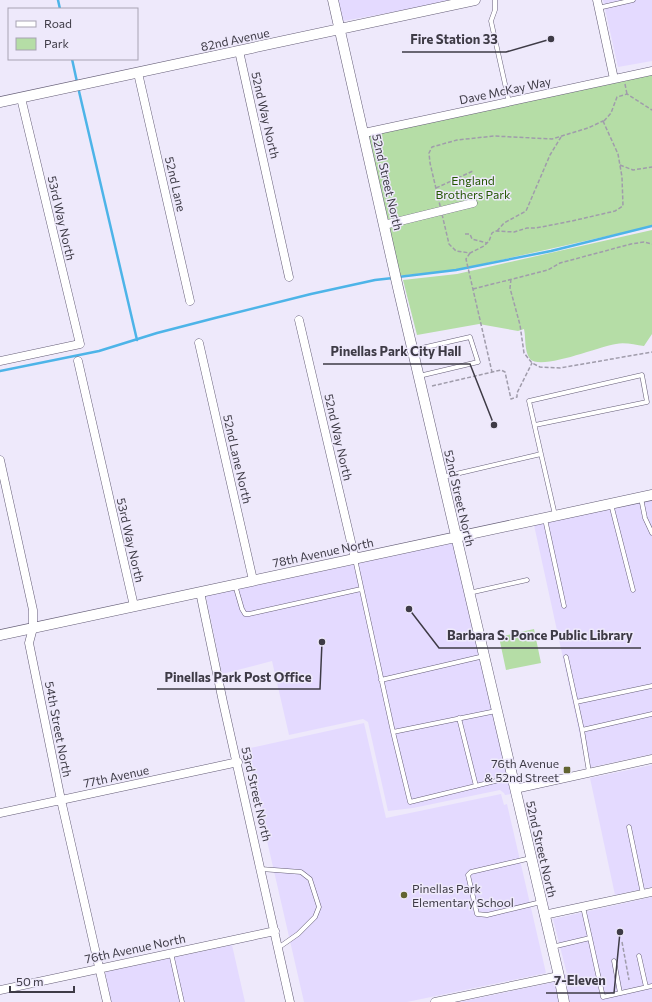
<svg xmlns="http://www.w3.org/2000/svg" width="652" height="1002" viewBox="0 0 652 1002" font-family="Commissioner,sans-serif">
<rect width="100%" height="100%" fill="#eee9fb"/>
<path fill="#e4daff" d="M338 0H451L399 11 343 21Z
M603 0H652V61L618 67Z
M652 500V754L587 768 534 525Z
M453 543 512 794 505 795 504 793 500 790 413 808 388 811 368 722 363 719 289 735 272 661 222 674 206 596Z
M364 723 386 818 501 794 504 805 507 804 546 973 407 1002H304L246 749Z
M652 765V887L615 895 590 778Z
M652 897V1002H568L563 975 567 974 553 919Z
M232 945 245 1002H111L105 972Z
M555 982 559 1002H459Z"/>
<path fill="#b5dda6" d="M652 70V226L456 270 396 276 364 133Z
M652 230V334L644 346C635 345 625 342 616 344 600 346 541 371 530 359 524 351 526 338 524 329L518 331 479 324 417 335 403 280 457 274Z
M534 629 541 663 506 670 499 637Z"/>
<g fill="none" stroke-linecap="round" stroke-linejoin="round">
<path stroke="#4db4e8" stroke-width="2.5" d="M58 0 60 9
M72 59 77 82
M78 87 137 340
M398 277 456 270 551 251 652 226
M0 371 99 351 157 333 215 318 311 294 375 280 393 278"/>
<defs>
<path id="service" d="M495 0V10L491 21 509 102
M598 8 633 0
M413 350 470 337 478 362 419 376
M535 425 647 402 642 375 529 401 541 454
M443 477 541 454 555 515
M641 498 645 518 652 533
M611 504 633 590
M545 519 564 606
M355 559 393 732 496 711
M235 585 242 609 245 614H249L361 589
M469 593 527 580
M566 657 582 730
M381 680 484 656
M576 702 652 686
M459 718 476 786
M393 732 410 802 512 777
M589 772 582 730 652 714
M629 827 643 894
M531 858 471 872 468 875 477 914 487 915 541 902
M261 869 301 872 310 879 319 907 315 917 298 934 278 948
M590 938 603 997 652 986
M552 947 590 938 583 907
M171 953 182 1002
M639 956 646 987
M614 961 620 993"/>
<path id="minor" d="M597 0 614 79
M239 51 289 277
M138 73 190 301
M364 133 652 71
M384 225 473 203
M299 320 355 559
M199 343 253 580
M0 361 80 344 21 98
M78 361 134 606
M0 460 33 610V628L29 643 61 800 107 1002
M200 592 223 702 290 1002
M515 789 652 759
M0 813 238 762
M544 915 652 892
M0 990 275 931
M435 1002 559 976"/>
<path id="tertiary" d="M333 0 399 292 559 976 564 1002
M0 102 475 0
M0 635 652 495"/>
</defs>
<use href="#service" stroke="#655e77" stroke-width="5"/>
<use href="#minor" stroke="#655e77" stroke-width="9"/>
<use href="#tertiary" stroke="#655e77" stroke-width="11"/>
<path stroke="#a09cab" stroke-width="1.5" stroke-dasharray="4 2" stroke-linecap="butt" d="M625 84 627 94
M603 121 618 154 622 177 623 206 615 211 572 221 536 228H527L514 232 495 231 492 233 489 241 484 246 470 253 456 251 449 244 430 163 429 153 432 147 457 140 494 136 552 139 588 128Z
M604 121 611 113 617 97 627 94 652 110
M620 165 633 170 652 167
M436 188 473 171
M497 231 504 223 526 211 550 155 561 137
M465 234H470L472 239 487 243
M470 253 466 259 492 372
M511 279 510 288 520 325 524 353 532 363 540 367 560 368 652 352
M473 289 548 270 560 263 631 244 644 242 652 244
M432 386 501 370 505 372 511 399 517 397V393L532 363
M622 942 629 980"/>
<use href="#service" stroke="#fff" stroke-width="4"/>
<use href="#minor" stroke="#fff" stroke-width="8"/>
<use href="#tertiary" stroke="#fff" stroke-width="10"/>
</g>
<g fill="#626431" stroke="#eee9fb" stroke-width="1.5">
<rect x="563" y="766" width="8" height="8" rx="2"/>
<circle cx="404" cy="895" r="4"/>
</g>
<g text-anchor="middle" dominant-baseline="central" stroke-width="3" stroke-linejoin="round" paint-order="stroke">
<g font-size="12" fill="#3e3b46" stroke="#eee9fb">
<text transform="translate(235 39) rotate(-12)">82nd Avenue</text>
<text transform="translate(505 90) rotate(-12)">Dave McKay Way</text>
<text transform="translate(266 115) rotate(77)">52nd Way North</text>
<text transform="translate(388 182) rotate(77)">52nd Street North</text>
<text transform="translate(176 184) rotate(77)">52nd Lane</text>
<text transform="translate(62 218) rotate(77)">53rd Way North</text>
<text transform="translate(339 437) rotate(77)">52nd Way North</text>
<text transform="translate(238 459) rotate(77)">52nd Lane North</text>
<text transform="translate(460 498) rotate(77)">52nd Street North</text>
<text transform="translate(131 540) rotate(77)">53rd Way North</text>
<text transform="translate(323 552) rotate(-12)">78th Avenue North</text>
<text transform="translate(59 729) rotate(79)">54th Street North</text>
<text transform="translate(116 776) rotate(-12)">77th Avenue</text>
<text transform="translate(257 794) rotate(77)">53rd Street North</text>
<text transform="translate(542 849) rotate(77)">52nd Street North</text>
<text transform="translate(135 948) rotate(-12)">76th Avenue North</text>
</g>
<g font-size="12" fill="#245602" stroke="#eee9fb">
<text x="473" y="180">England<tspan x="473" dy="14">Brothers Park</tspan></text>
</g>
<g font-size="12" fill="#3e3b46" stroke="#eee9fb" text-anchor="end">
<text x="559" y="763">76th Avenue<tspan x="559" dy="14">&amp; 52nd Street</tspan></text>
<text x="412" y="888" text-anchor="start">Pinellas Park<tspan x="412" dy="14">Elementary School</tspan></text>
</g>
</g>
<path fill="none" stroke="#3e3b46" stroke-width="1.5" d="M551 39L506 52H402M494 425L470 364H323M409 609L439 648H641M322 642L320 689H157M620 932L614 993H546"/>
<g fill="#3e3b46" stroke="#eee9fb" stroke-width="1.5">
<circle cx="551" cy="39" r="4"/>
<circle cx="494" cy="425" r="4"/>
<circle cx="409" cy="609" r="4"/>
<circle cx="322" cy="642" r="4"/>
<circle cx="620" cy="932" r="4"/>
</g>
<g font-size="13" text-anchor="middle" font-weight="bold" fill="#3e3b46" stroke="#eee9fb" stroke-width="3" stroke-linejoin="round" paint-order="stroke">
<text x="454" y="44">Fire Station 33</text>
<text x="396" y="356">Pinellas Park City Hall</text>
<text x="540" y="640">Barbara S. Ponce Public Library</text>
<text x="238" y="682">Pinellas Park Post Office</text>
<text x="580" y="985">7-Eleven</text>
</g>
<rect x="8" y="8" width="130" height="52" fill="#eee9fb" stroke="#a8a3b3"/>
<rect x="16" y="21" width="20" height="6" fill="#ffffff" stroke="#a8a3b3"/>
<text x="44" y="28" font-size="12" fill="#3e3b46">Road</text>
<rect x="16" y="38" width="20" height="12" fill="#b5dda6" stroke="#a8a3b3"/>
<text x="44" y="48" font-size="12" fill="#3e3b46">Park</text>
<path d="M10 986v6h64v-6" fill="none" stroke="#3e3b46" stroke-width="2"/>
<text x="16" y="986" font-size="12" fill="#3e3b46" stroke="#eee9fb" stroke-width="3" paint-order="stroke">50 m</text>
</svg>
